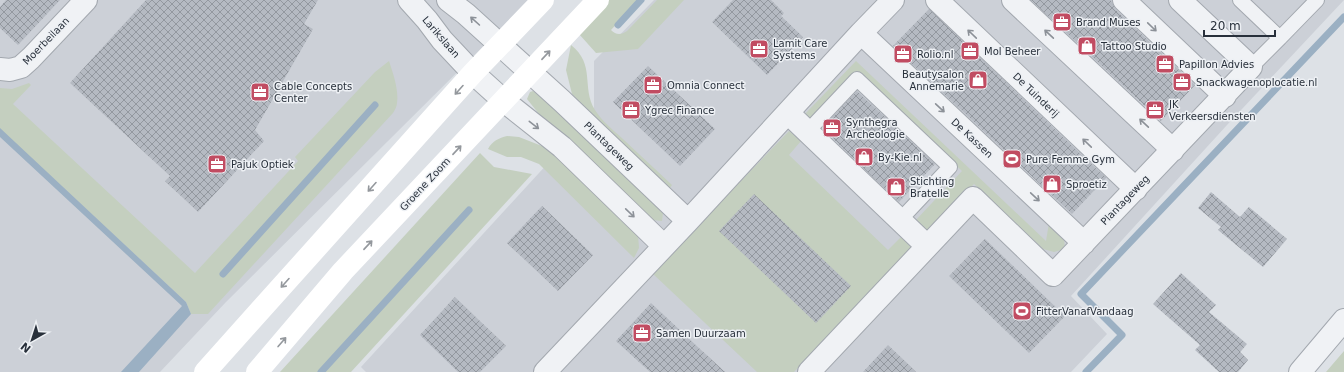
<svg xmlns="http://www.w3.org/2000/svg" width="1344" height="372" viewBox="0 0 1344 372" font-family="'DejaVu Sans',sans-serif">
<defs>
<pattern id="building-cross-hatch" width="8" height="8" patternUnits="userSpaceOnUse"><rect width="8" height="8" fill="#b5bac2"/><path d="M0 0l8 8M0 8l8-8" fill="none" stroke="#93989f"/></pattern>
</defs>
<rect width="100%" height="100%" fill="#dde1e6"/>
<path fill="#ccd0d7" d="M0 0H530L226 302 160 372H0Z
M654 0H1344L1227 125 1071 296 1107 334 1071 372H366L361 367 594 113V61Z"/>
<path fill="#c4cfbf" d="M609 0H639L611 30C616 35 621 35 627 31L657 0H684L638 49 596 53 579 34Z
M571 45C596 65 581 87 595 110 602 121 613 130 623 139 639 154 656 170 672 185L670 188 594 118 572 94 566 70Z
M389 61C393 73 399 90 397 103 397 106 395 110 393 113L208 314H191L186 302 0 129V88L12 89 29 83 31 85 13 104 195 273 298 161 295 157 375 72Z
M856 61 1046 241 1049 223 1064 237 1065 249 1054 252 1043 249 974 184 927 232 915 221 962 171 858 73 812 122 804 115Z
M533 91 537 93 660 208 663 213 662 221 652 220 539 114 527 99 530 92Z
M789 131 801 141 789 155 888 250 901 237 912 248 794 372H757L652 273Z
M507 136 519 137 547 148 638 235 639 248 634 258 539 164 521 157H507L488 149C492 141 499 138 507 136Z
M480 153 494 167 532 174 351 372H280Z
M1344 351V372H1326Z"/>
<path fill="#9bb0c3" d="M0 128 186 302 191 314 139 372H121L182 306 0 137Z"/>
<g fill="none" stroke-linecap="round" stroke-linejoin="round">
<path stroke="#9bb0c3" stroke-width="7" d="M618 25 641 0
M223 274 375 105
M321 372 469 210
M1086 372 1122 335 1081 294 1344 17"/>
</g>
<path fill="url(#building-cross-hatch)" d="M6 0H60L18 45 0 28V7Z
M146 0H318L304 24 313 29 255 130 264 141 198 212 165 181 170 176 70 83Z
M733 0H771L784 13 781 16 803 37 767 75 712 22Z
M1031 0H1111L1115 9 1195 85 1161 121Z
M929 9 1106 178 1072 214 893 46Z
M648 66 715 129 680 166 613 102Z
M857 91 935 164 899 202 822 128Z
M1211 192 1240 217 1249 207 1287 239 1263 267 1218 230 1221 227 1198 208Z
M754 194 851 286 816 323 719 231Z
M542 206 593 255 558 291 507 243Z
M985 239 1065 316 1029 353 949 276Z
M1181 273 1216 305 1209 312 1247 344 1240 352 1248 360 1238 372H1219L1195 350 1200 345 1153 304Z
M455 297 506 346 480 372H458L420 335Z
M651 303 700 349 725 372H650L616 341Z
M888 345 916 372H863Z"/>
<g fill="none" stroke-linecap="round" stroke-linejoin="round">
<defs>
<path id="lane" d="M1240 0 1280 38 1317 0
M1251 67 1280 38
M807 132 857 79 950 167 900 220"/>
<path id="street" d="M409 0 427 20 442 40 473 73 504 101 562 147 664 246
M448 0 466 14 562 101 688 221
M937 0 1136 189
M1013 0 1173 150
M1124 0 1225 96
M861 33 1084 243
M0 69 10 70 21 67 31 58 86 0
M788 113 927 246
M545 372 688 221 861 33 893 0
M809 372 973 198 1053 275 1251 67 1180 0
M1300 372 1344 320"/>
</defs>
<use href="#lane" stroke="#a3a8af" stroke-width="16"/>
<use href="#street" stroke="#a3a8af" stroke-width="24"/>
<use href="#lane" stroke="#f0f2f5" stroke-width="14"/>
<use href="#street" stroke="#f0f2f5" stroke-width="22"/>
<path stroke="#fff" stroke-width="22" d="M205 372 473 73 543 0
M257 372 343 271 598 0"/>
</g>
<defs><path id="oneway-shaft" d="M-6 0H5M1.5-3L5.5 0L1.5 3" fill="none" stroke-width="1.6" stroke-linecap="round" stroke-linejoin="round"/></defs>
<g stroke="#8c9198">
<use href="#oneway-shaft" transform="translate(475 21) rotate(-138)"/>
<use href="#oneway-shaft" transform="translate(1152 27) rotate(44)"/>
<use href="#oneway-shaft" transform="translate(972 34) rotate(-136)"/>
<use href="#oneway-shaft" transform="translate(1049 34) rotate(-137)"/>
<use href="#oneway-shaft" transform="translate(940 108) rotate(43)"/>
<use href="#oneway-shaft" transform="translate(1144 123) rotate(-137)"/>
<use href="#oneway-shaft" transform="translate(534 125) rotate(38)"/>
<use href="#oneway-shaft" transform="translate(1087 143) rotate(-136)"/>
<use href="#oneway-shaft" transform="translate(1035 197) rotate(43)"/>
<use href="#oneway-shaft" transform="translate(630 213) rotate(44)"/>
</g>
<g stroke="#94989d">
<use href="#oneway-shaft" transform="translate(546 55) rotate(-47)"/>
<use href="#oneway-shaft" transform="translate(459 90) rotate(132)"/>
<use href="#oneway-shaft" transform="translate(457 150) rotate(-47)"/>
<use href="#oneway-shaft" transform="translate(372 187) rotate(132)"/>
<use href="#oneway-shaft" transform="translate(368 245) rotate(-47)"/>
<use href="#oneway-shaft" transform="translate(285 283) rotate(132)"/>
<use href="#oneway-shaft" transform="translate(282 342) rotate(-49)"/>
</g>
<defs>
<symbol id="office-square" viewBox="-11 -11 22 22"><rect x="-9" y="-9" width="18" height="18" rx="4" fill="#c14c62" stroke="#edf0f4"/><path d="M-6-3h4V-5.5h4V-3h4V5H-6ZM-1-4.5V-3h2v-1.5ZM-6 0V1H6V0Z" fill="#fff"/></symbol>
<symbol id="shop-square" viewBox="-11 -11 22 22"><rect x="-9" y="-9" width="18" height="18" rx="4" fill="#c14c62" stroke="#edf0f4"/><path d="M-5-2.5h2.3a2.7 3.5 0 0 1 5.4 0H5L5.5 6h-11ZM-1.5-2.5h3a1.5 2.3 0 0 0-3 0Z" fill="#fff"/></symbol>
<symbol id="stadium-square" viewBox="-11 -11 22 22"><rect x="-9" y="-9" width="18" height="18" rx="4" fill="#c14c62" stroke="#edf0f4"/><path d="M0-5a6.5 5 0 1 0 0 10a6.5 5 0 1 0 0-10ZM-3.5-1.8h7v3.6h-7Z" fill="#fff"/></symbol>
</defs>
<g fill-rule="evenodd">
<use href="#office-square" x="1051" y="11" width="22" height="22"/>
<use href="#shop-square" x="1076" y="35" width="22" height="22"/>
<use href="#office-square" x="748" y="38" width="22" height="22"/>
<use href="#office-square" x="959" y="40" width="22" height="22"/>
<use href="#office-square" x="892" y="43" width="22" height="22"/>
<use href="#office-square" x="1154" y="53" width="22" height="22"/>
<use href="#shop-square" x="967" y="69" width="22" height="22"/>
<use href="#office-square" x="1171" y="71" width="22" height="22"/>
<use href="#office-square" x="642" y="74" width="22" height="22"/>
<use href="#office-square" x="249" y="81" width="22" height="22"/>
<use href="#office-square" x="620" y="99" width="22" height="22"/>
<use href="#office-square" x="1144" y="99" width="22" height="22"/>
<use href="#office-square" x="821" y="117" width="22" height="22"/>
<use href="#shop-square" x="853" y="146" width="22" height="22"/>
<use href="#stadium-square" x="1001" y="148" width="22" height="22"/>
<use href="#office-square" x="206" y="153" width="22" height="22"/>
<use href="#shop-square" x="1041" y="173" width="22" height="22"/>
<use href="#shop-square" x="885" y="176" width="22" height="22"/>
<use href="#stadium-square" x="1011" y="300" width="22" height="22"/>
<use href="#office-square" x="631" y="322" width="22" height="22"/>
</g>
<g text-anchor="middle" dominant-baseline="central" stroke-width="3" stroke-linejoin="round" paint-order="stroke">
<g font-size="10" fill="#28303b" stroke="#edf0f4" text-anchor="start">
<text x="1076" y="22">Brand Muses</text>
<text x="773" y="43">Lamit Care<tspan x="773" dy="12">Systems</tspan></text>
<text x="1101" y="46">Tattoo Studio</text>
<text x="984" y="51">Mol Beheer</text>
<text x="917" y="54">Rolio.nl</text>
<text x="1179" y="64">Papillon Advies</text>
<text x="964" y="74" text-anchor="end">Beautysalon<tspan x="964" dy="12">Annemarie</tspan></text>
<text x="1196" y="82">Snackwagenoplocatie.nl</text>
<text x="667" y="85">Omnia Connect</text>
<text x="274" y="86">Cable Concepts<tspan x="274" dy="12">Center</tspan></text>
<text x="1169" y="104">JK<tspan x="1169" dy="12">Verkeersdiensten</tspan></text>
<text x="645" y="110">Ygrec Finance</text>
<text x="846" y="122">Synthegra<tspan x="846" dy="12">Archeologie</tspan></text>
<text x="878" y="157">By-Kie.nl</text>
<text x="1026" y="159">Pure Femme Gym</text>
<text x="231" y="164">Pajuk Optiek</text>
<text x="910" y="181">Stichting<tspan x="910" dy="12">Bratelle</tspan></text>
<text x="1066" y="184">Sproetiz</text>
<text x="1036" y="311">FitterVanafVandaag</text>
<text x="656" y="333">Samen Duurzaam</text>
</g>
<g font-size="10" fill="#28303b" stroke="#edf0f4">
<text transform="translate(441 37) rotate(49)">Larikslaan</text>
<text transform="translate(46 41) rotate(-46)">Moerbeilaan</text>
<text transform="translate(1036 95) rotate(44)">De Tuinderij</text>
<text transform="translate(972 138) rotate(43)">De Kassen</text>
<text transform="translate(609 146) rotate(44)">Plantageweg</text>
<text transform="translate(425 184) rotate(-47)">Groene Zoom</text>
<text transform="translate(1125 200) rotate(-46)">Plantageweg</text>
</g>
</g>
<g transform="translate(32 340) rotate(219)" stroke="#edf0f4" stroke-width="3" paint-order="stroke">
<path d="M0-3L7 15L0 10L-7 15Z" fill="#28303b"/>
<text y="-6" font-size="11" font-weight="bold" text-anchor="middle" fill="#28303b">N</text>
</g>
<path d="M1204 30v6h71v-6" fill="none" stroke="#28303b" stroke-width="2"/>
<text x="1210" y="30" font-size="12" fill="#28303b" stroke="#edf0f4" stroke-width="3" paint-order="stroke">20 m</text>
</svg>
